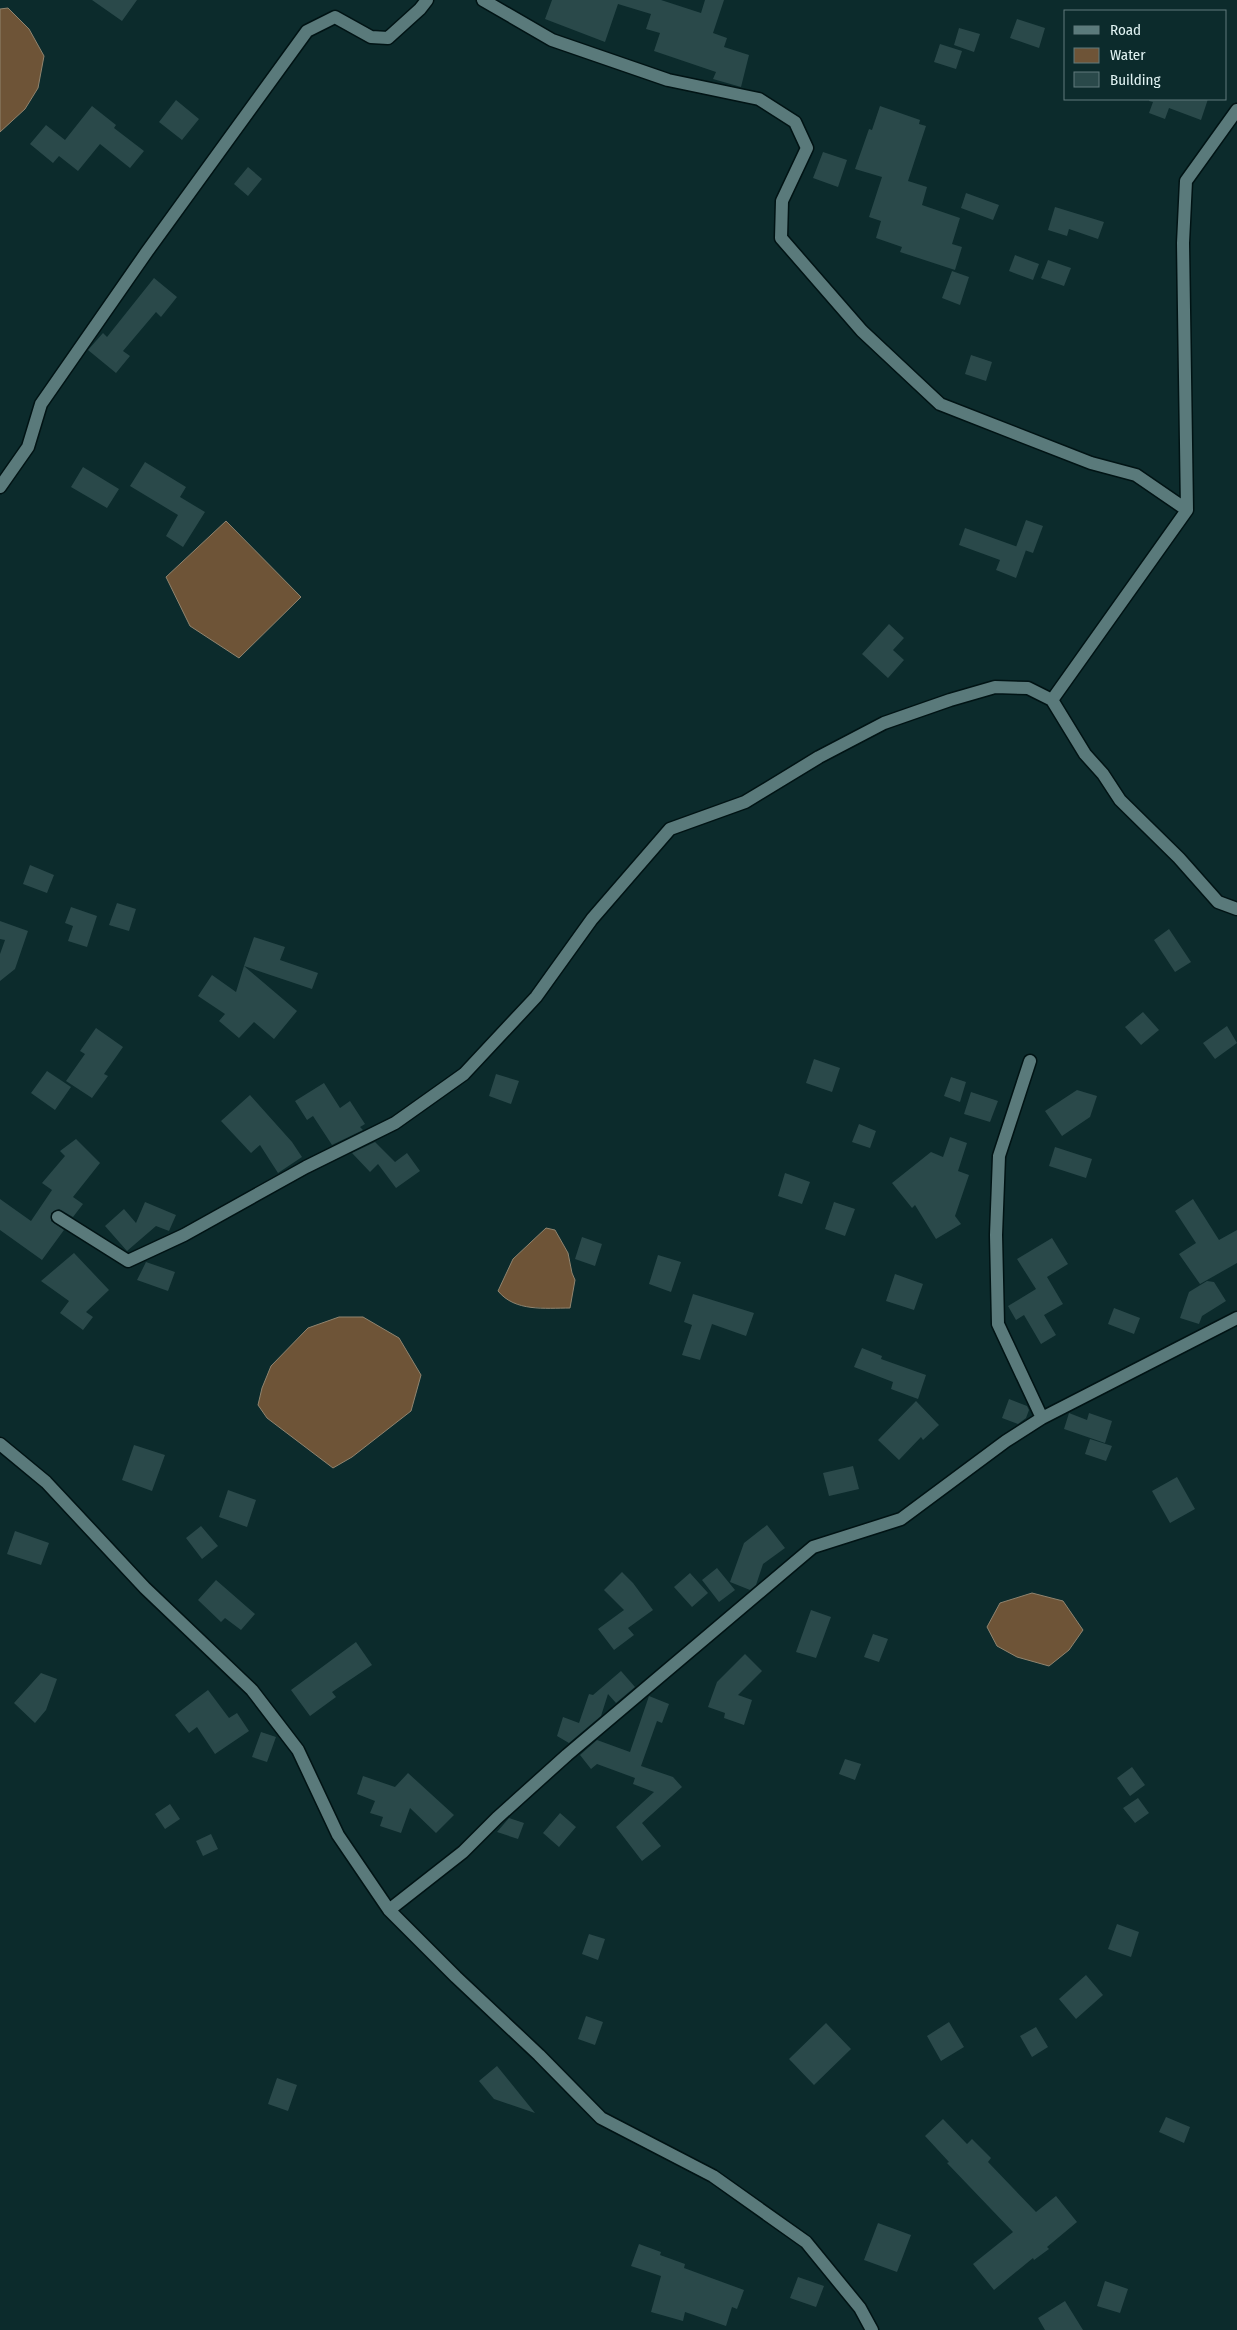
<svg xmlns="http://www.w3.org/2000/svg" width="1237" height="2330" viewBox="0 0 1237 2330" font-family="'Fira Sans Condensed',sans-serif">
<rect width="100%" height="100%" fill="#0c2b2c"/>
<path fill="#6e5437" stroke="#90846f" d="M8 8 29 29 44 56 38 88 25 109 0 132V9Z
M226 521 301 597 239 658 190 626 166 577Z
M546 1228 555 1230 568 1253 572 1273 575 1280 570 1308C545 1308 515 1312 498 1291L513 1259Z
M339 1317H363L399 1338 421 1375 411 1411 352 1457 333 1468 267 1418 258 1405 262 1388 271 1366 308 1328Z
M1032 1593 1063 1601 1083 1630 1069 1650 1049 1666 1017 1657 997 1646 987 1627 1000 1603Z"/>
<path fill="#2a494a" d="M92 0H137L122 21Z
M552 0H661L701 13 705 0H724L713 33 727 38 724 47 749 55 741 87 713 79 716 72 654 51 660 33 646 29 651 14 618 4 605 42 545 19Z
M1017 19 1045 28 1039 48 1010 38Z
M959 28 980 34 974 52 954 45Z
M940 44 962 51 956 69 934 62Z
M1149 99H1208L1201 120 1169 108 1165 119 1149 113 1153 102 1149 101Z
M176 100 199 119 182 140 159 122Z
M92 106 116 125 114 128 144 151 130 168 100 144 78 171 59 156 53 163 30 144 46 125 65 140Z
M880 106 920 120 919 124 926 126 908 181 927 187 922 205 960 218 952 244 962 247 955 270 900 252 902 247 876 238 881 221 869 217 882 177 855 169 869 129 872 130Z
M823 152 847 160 838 187 813 178Z
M248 167 262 179 248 196 234 184Z
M966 193 999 205 993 220 961 208Z
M1055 207 1104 222 1098 239 1069 229 1067 236 1048 230Z
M1015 255 1039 264 1033 280 1009 271Z
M1048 260 1071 268 1064 286 1041 278Z
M952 271 969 277 960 305 942 298Z
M154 278 177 297 161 317 156 312 123 351 130 356 116 373 88 350 103 333 107 337Z
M971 355 992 362 986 381 965 374Z
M145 462 186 487 180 497 205 512 183 547 166 536 178 515 130 486Z
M83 467 119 489 107 508 71 487Z
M1026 520 1043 526 1033 553 1016 547Z
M965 528 1026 550 1016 578 996 570 1000 560 959 545Z
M889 624 904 638 893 650 904 660 888 678 862 654Z
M30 865 54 875 47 893 23 884Z
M117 903 136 909 129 931 109 925Z
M71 907 97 916 87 947 68 941 73 926 65 923Z
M0 921 28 931 15 969 0 981V954L5 940 0 939Z
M1169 929 1191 962 1175 972 1154 940Z
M254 937 285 947 280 960 318 973 312 989 244 966Z
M244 966 297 1011 274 1039 254 1022 239 1038 219 1021 225 1014 198 996 212 975 236 992Z
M1143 1012 1159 1030 1141 1045 1125 1027Z
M1227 1026 1237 1043 1215 1059 1203 1043Z
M96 1028 123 1047 104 1074 108 1076 92 1098 66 1081 85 1054 80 1051Z
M814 1059 840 1068 832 1092 806 1083Z
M47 1071 71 1087 55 1110 31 1093Z
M496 1074 519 1081 511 1104 489 1096Z
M951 1077 966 1082 960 1102 944 1096Z
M324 1083 340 1108 350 1101 365 1124 360 1127 363 1130 332 1145 313 1116 307 1120 295 1101Z
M1077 1090 1097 1096 1090 1117 1062 1136 1045 1111Z
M971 1092 998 1101 990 1122 964 1114Z
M250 1095 292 1142 302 1157 278 1173 260 1145 251 1153 221 1121Z
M859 1124 876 1131 870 1148 852 1142Z
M950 1137 967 1143 958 1171 969 1175 955 1216 961 1224 936 1239 915 1205 912 1208 892 1183 931 1152 943 1157Z
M76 1139 100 1163 73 1197 83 1204 73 1217 59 1209 51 1213V1221L64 1230 42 1260 0 1230V1199L31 1221 52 1190 42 1183 65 1156 60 1151Z
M375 1142 395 1162 407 1153 420 1171 396 1188 378 1164 370 1172 352 1153Z
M1055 1147 1092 1159 1086 1178 1049 1166Z
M785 1173 810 1182 802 1204 778 1196Z
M1193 1199 1219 1240 1237 1230V1263L1200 1284 1179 1254 1196 1243 1175 1211Z
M145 1202 176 1215 169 1231 156 1226 127 1251 105 1226 124 1209 136 1223Z
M834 1202 855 1209 845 1236 825 1229Z
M582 1237 602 1244 595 1266 575 1259Z
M1052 1238 1068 1264 1047 1277 1063 1304 1044 1315 1056 1335 1041 1344 1024 1315 1016 1320 1008 1306 1036 1289 1017 1259Z
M74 1253 109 1290 86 1312 93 1317 83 1330 60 1313 69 1301 41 1281Z
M658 1255 681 1262 671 1292 649 1284Z
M146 1262 175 1272 168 1291 137 1280Z
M895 1274 923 1284 914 1310 886 1301Z
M1207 1281 1214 1282 1226 1301 1202 1316 1199 1324 1180 1318 1189 1292Z
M693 1294 754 1313 746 1336 712 1324 700 1360 682 1355 692 1325 684 1322Z
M1114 1308 1140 1318 1134 1334 1108 1324Z
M862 1348 882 1356 881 1359 926 1375 918 1399 891 1389 893 1382 854 1367Z
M1009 1399 1027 1406 1029 1410 1026 1418 1018 1424 1002 1418Z
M916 1401 939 1425 923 1440 921 1437 899 1460 878 1440Z
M1069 1413 1087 1420 1089 1413 1112 1421 1105 1443 1064 1429Z
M1090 1439 1112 1446 1106 1461 1085 1454Z
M134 1445 165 1455 152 1491 122 1480Z
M853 1466 859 1489 829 1496 823 1473Z
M1177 1477 1195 1509 1170 1523 1152 1491Z
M228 1490 256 1500 247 1527 219 1517Z
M767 1525 785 1548 763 1564 756 1585 750 1590 730 1582 744 1543Z
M201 1526 218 1546 202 1559 186 1538Z
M15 1531 49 1543 41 1565 7 1554Z
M717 1568 735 1590 719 1602 702 1580Z
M622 1572 633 1583 653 1610 628 1628 634 1635 614 1650 598 1629 624 1610 604 1590Z
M690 1573 708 1593 692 1607 674 1587Z
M216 1580 255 1614 241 1630 225 1618 221 1622 198 1600Z
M811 1610 831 1617 816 1658 796 1652Z
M873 1634 888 1639 879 1662 864 1657Z
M356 1642 372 1665 332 1692 336 1697 310 1716 291 1690Z
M745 1654 762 1671 738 1695 752 1700 744 1725 724 1718 725 1713 708 1707 717 1682Z
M621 1671 635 1687 616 1703 608 1694 601 1716 569 1743 557 1736 563 1717 579 1723 589 1694 593 1695Z
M41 1673 57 1679 46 1710 35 1723 14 1703Z
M208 1690 229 1718 237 1713 249 1731 215 1754 197 1727 189 1733 175 1715Z
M649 1696 669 1704 662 1723 657 1721 641 1766 673 1777 682 1787 642 1823 661 1846 642 1861 616 1827 654 1792 633 1784 635 1778 597 1764 591 1769 580 1755 597 1740 630 1752Z
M261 1732 276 1737 267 1762 252 1757Z
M845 1759 861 1764 855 1780 839 1774Z
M1132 1767 1145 1785 1130 1796 1117 1778Z
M408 1773 454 1815 436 1833 410 1808 401 1833 380 1826 383 1817 370 1813 375 1801 357 1794 363 1776 395 1787Z
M1138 1798 1149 1813 1135 1823 1123 1808Z
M170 1804 180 1819 165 1829 155 1814Z
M560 1813 576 1827 559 1847 543 1833Z
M509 1818 524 1823 518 1839 497 1832Z
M211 1834 218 1849 203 1856 196 1841Z
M1117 1924 1139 1932 1131 1957 1108 1949Z
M589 1934 605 1939 598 1960 582 1954Z
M1086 1975 1103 1995 1076 2019 1059 1999Z
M586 2016 603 2022 595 2045 578 2039Z
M949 2022 964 2047 941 2061 927 2036Z
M826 2023 851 2049 814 2085 789 2059Z
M1036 2027 1048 2047 1032 2057 1020 2036Z
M497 2066 535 2113 494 2099 479 2081Z
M277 2078 297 2085 288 2111 268 2104Z
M1166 2117 1190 2127 1184 2143 1159 2132Z
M943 2119 967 2144 972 2139 991 2158 988 2162 1036 2212 1056 2196 1077 2222 1047 2247 1049 2249 1034 2260 1033 2258 994 2290 973 2264 1013 2232 947 2163 949 2162 925 2136Z
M878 2223 911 2235 897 2272 864 2260Z
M639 2244 661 2252 660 2255 685 2264 684 2268 744 2290 737 2309 732 2307 726 2326 685 2312 683 2321 651 2312 661 2276 631 2266Z
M798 2277 824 2286 816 2307 790 2298Z
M1105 2281 1128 2289 1120 2313 1097 2306Z
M1065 2301 1083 2330H1045L1038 2318Z"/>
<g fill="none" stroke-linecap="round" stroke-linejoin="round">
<defs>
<path id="street" d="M483 0 552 40 668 80 759 99 795 122 807 148 782 201 781 238 862 331 940 404 1091 463 1136 475 1187 510
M0 487 28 447 41 404 146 253 307 31 335 17 371 37 388 38 420 9 427 0
M1052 700 1187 510 1183 243 1186 181 1237 110
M1030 1061 999 1156 996 1235 998 1324 1042 1418
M58 1217 128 1261 184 1235 306 1167 395 1123 464 1074 536 997 592 919 670 829 745 802 819 757 884 723 950 700 995 687 1028 688 1052 700 1085 754 1103 774 1120 800 1179 858 1218 902 1237 909
M0 1444 46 1482 145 1588 252 1690 298 1750 338 1835 389 1910 456 1977 539 2055 601 2118 713 2176 806 2242 860 2308 872 2330
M389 1910 463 1852 497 1818 567 1755 813 1547 901 1519 1006 1441 1042 1418 1237 1318"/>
</defs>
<use href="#street" stroke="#001314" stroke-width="15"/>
<use href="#street" stroke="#5a7a7b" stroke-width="12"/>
</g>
<rect x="1064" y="10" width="162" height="90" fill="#0c2b2c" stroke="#617b7c"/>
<rect x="1074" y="26" width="25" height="8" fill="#5a7a7b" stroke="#617b7c"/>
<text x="1110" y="35" font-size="15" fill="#e1f3f3">Road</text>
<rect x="1074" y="48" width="25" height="15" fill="#6e5437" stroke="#617b7c"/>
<text x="1110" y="60" font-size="15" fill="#e1f3f3">Water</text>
<rect x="1074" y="72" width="25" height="15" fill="#2a494a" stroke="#617b7c"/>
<text x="1110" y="85" font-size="15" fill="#e1f3f3">Building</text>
</svg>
